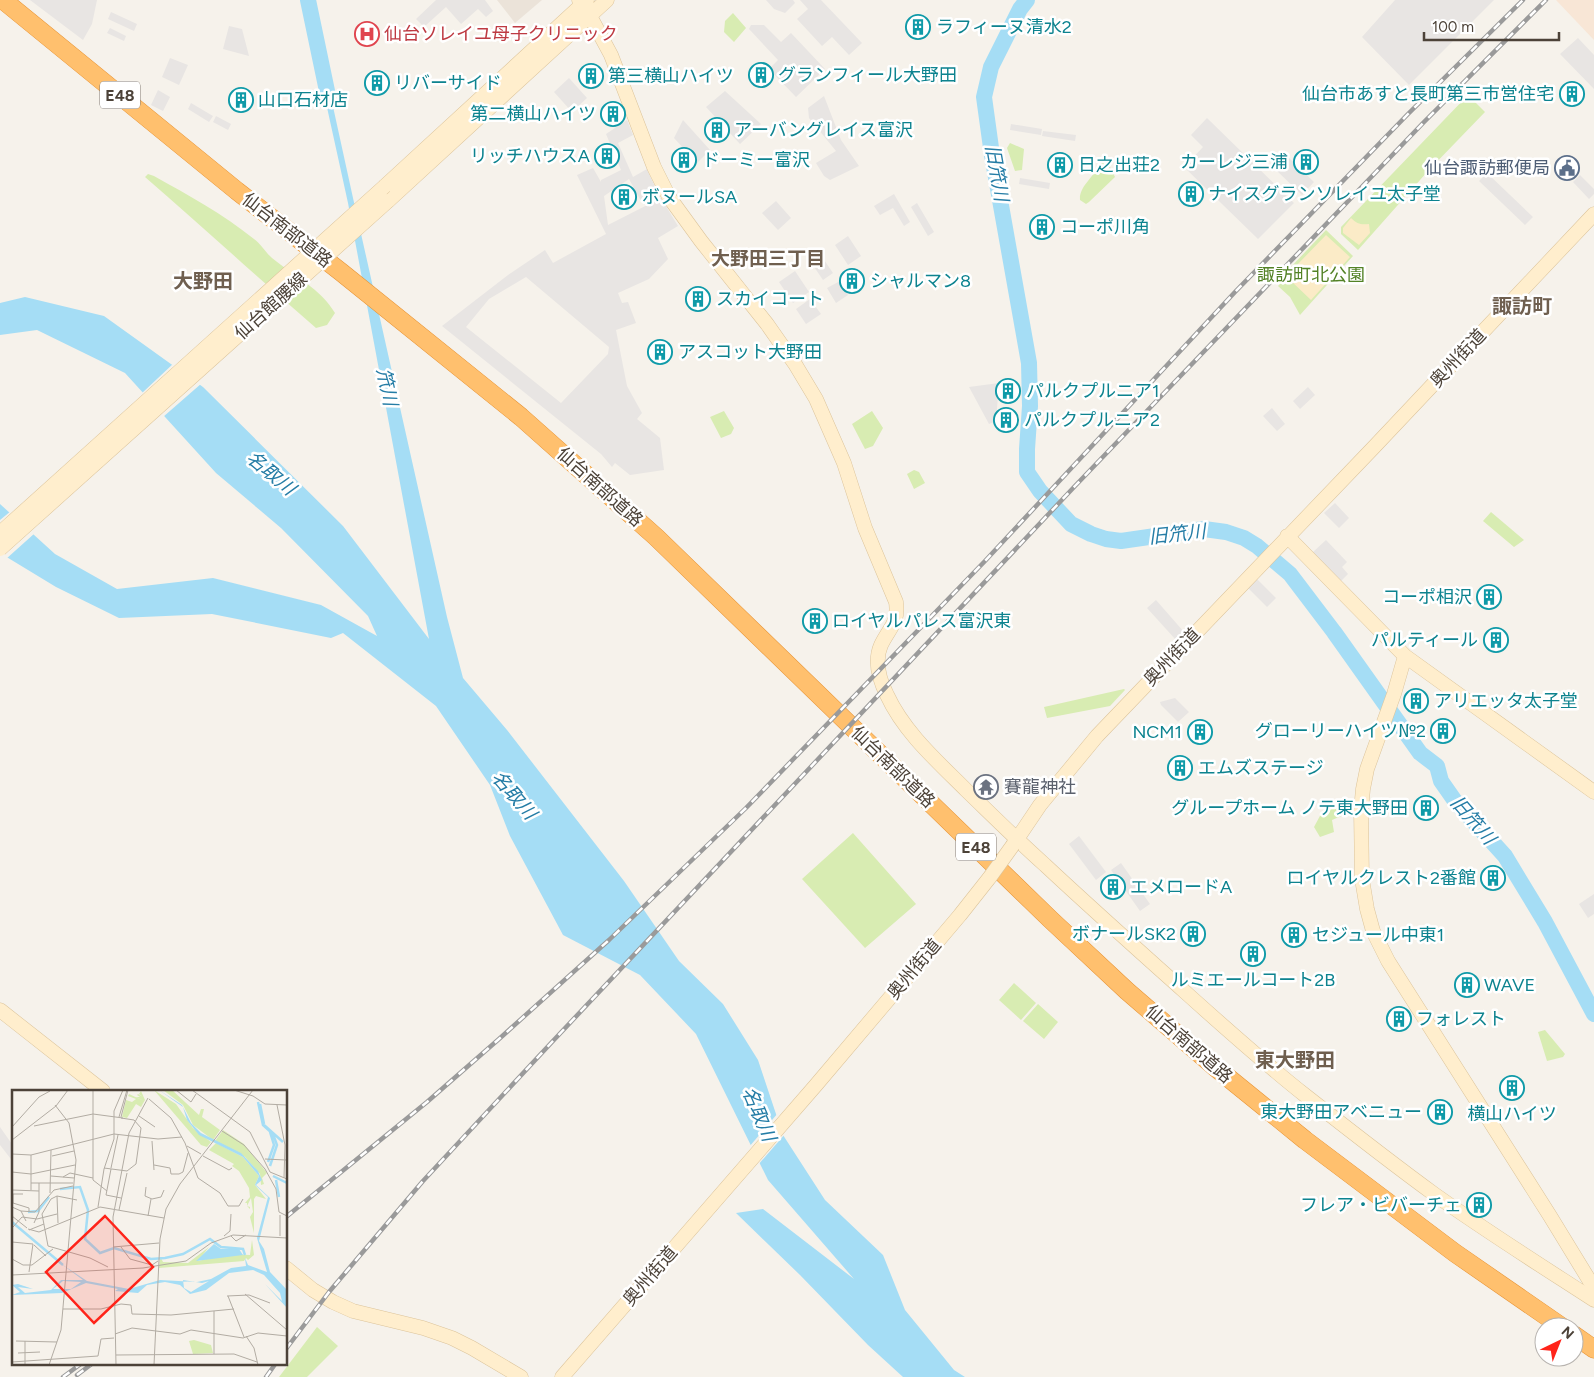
<svg xmlns="http://www.w3.org/2000/svg" width="1594" height="1377" viewBox="0 0 1594 1377" font-family="Figtree,'Noto Sans JP',sans-serif">
<rect width="100%" height="100%" fill="#f6f2eb"/>
<path fill="#ebe3d9" d="M497 0H542L515 23Z"/>
<path fill="#f8e6d6" d="M1556 0H1594V40Z"/>
<path fill="#d8ecb2" d="M733 13 746 28 734 42 724 32 725 21Z
M1468 95 1485 112 1428 171 1358 250 1341 234V227Z
M1010 143 1024 149 1022 170 1015 171 1007 148Z
M1101 157H1105L1115 177 1089 202 1086 204 1080 200C1079 187 1092 179 1097 168 1099 163 1098 161 1101 157Z
M148 174 154 176C188 195 223 214 254 239 261 244 266 253 272 258 294 276 321 289 335 313L327 325 316 328C258 278 203 227 145 177Z
M1326 230 1353 256 1300 315 1290 297 1278 286 1291 272 1289 269Z
M724 411 734 428 731 434 721 438 710 417Z
M872 411 883 428 873 446 865 449 852 424Z
M914 470 919 472 925 483 914 489 907 474Z
M1491 512 1524 540 1514 547 1483 521Z
M1124 689 1125 690 1110 706 1047 718 1044 707Z
M1349 801 1354 802 1353 811 1332 820 1334 832 1320 837 1314 827 1321 814Z
M853 833 916 904 865 948 802 879Z
M1014 983 1036 1003 1021 1020 999 1000Z
M1038 1004 1058 1022 1044 1039 1023 1021Z
M1545 1030 1565 1054 1563 1057 1547 1061 1538 1032Z
M317 1327 338 1346 307 1377H279Z"/>
<path fill="#fbebc7" d="M1351 218C1357 224 1361 225 1369 224L1370 233 1359 245 1343 233V228Z
M1326 235 1350 257 1311 300 1290 280 1296 272V266Z"/>
<path fill="#e8e5e3" fill-rule="evenodd" d="M30 0H97L92 24 83 40Z
M436 0H485L493 11 486 17 478 9 461 24 446 7 424 27 416 19Z
M766 0H793L795 3 785 13 774 9Z
M800 0H821L862 43 849 55 832 37 822 46 797 19 808 9Z
M1395 0H1494L1409 85 1362 37Z
M111 12 137 24 134 31 108 19Z
M751 25H764L781 42 791 33 825 69 796 97 769 69 778 60 749 29Z
M229 26 242 29 249 56 223 49Z
M110 28 126 36 124 41 107 33Z
M1578 38 1594 55V89L1560 54Z
M170 58 188 65 179 85 162 77Z
M569 78 587 98 572 112 554 92Z
M158 90 170 97 163 111 151 105Z
M725 91 761 124 740 144 706 107Z
M824 96 841 140 859 166 830 180 824 176 816 163 836 151 809 118 808 108Z
M191 103 213 116 209 122 188 109Z
M216 116 231 124 228 130 213 122Z
M1207 118 1294 203 1258 239 1184 167 1203 147 1191 135Z
M627 120 633 135 618 143 633 177 647 169 657 191 641 201 629 179 604 196 608 225 661 198 678 226 658 238 668 259 649 279 618 293 622 303 628 302 636 323 616 330 627 386 642 413 637 419 660 438 664 470 630 475 615 463 612 467 601 454 442 326 508 275 545 250 553 263 606 234 577 175 593 168 601 182V180L621 170 606 134ZM526 277 609 347 608 354 561 403 466 327 489 299Z
M683 120 710 150 697 163 674 138Z
M1011 124 1042 129 1041 135 1010 130Z
M1043 131 1076 135 1075 141 1042 136Z
M1288 157 1314 182 1302 195 1276 170Z
M1487 173 1533 217 1525 225 1479 181Z
M1580 175 1594 189V194L1589 199 1573 182Z
M1020 178 1050 183 1049 189 1019 184Z
M894 194 910 222 904 226 893 208 880 215 874 206Z
M776 201 791 218 778 230 762 213Z
M917 203 934 232 928 236 911 207Z
M848 236 861 256 848 265 835 245Z
M820 254 833 273 823 280 810 261Z
M795 271 809 292 793 303 779 282Z
M840 281 848 295 836 303 827 288Z
M810 299 821 314 806 324 796 309Z
M999 383 996 421 989 424 969 387Z
M1308 387 1315 395 1300 409 1293 401Z
M1272 408 1285 424 1277 431 1263 416Z
M1335 503 1349 518 1339 528 1324 513Z
M1326 540 1347 562 1342 567 1348 574 1341 581 1313 552Z
M1257 579 1276 598 1267 607 1248 588Z
M1156 600 1184 632 1176 640 1147 608Z
M1175 698 1189 712 1178 722 1161 705 1160 702Z
M1079 836 1106 872 1096 880 1069 844Z
M1121 863 1150 904 1140 911 1111 870Z
M1594 894V914L1588 918 1579 904Z
M0 1127 14 1147V1163L0 1145Z"/>
<path fill="#a5ddf5" d="M325 70 353 198 447 617 463 678 507 730 624 881 679 961 723 1004 758 1060 783 1135 825 1200 883 1255 905 1310 954 1370 965 1377H903L868 1345 800 1275 736 1213 763 1209 854 1279 768 1180 696 1034 640 975 563 935 510 836 490 785 436 706 343 633 331 638 212 614 119 618 56 587 0 553V504L55 554 117 589 213 578 321 605 377 636 368 616 281 528 216 473 125 373 37 330 0 335V303L25 297 104 316 203 387 343 526 429 639 348 203 319 71Z"/>
<path fill="#f6f2eb" d="M174 363 202 383 163 417 141 394Z
M11 511 35 533 6 559 0 556V520Z
M778 1113 785 1134 758 1165 749 1147Z"/>
<g fill="none" stroke-linecap="round" stroke-linejoin="round">
<path stroke="#a5ddf5" stroke-width="16" d="M308 0 327 91
M1027 0 1020 9 991 67 984 97 992 155 1029 363 1030 406 1027 449V472L1040 491 1071 524 1091 534 1106 539 1121 541 1204 529 1226 532 1244 538 1257 546 1290 574 1334 632 1420 753 1437 766 1441 781 1455 801 1505 856 1545 922 1594 1014"/>
<defs>
<path id="secondary" d="M579 0 590 16 611 55 654 167 669 197 701 241 767 324 795 364 816 399 844 463 865 528 896 602C899 623 889 628 881 645 874 661 879 679 887 695 904 732 937 761 966 790 992 815 1018 841 1045 865 1091 908 1137 949 1184 991 1224 1027 1264 1063 1306 1096 1348 1129 1390 1162 1434 1194 1486 1231 1540 1265 1594 1300
M385 186 587 0
M388 201 607 0
M1287 536 1405 656 1594 792
M1405 656 1394 694 1367 769 1363 789 1361 810 1362 879 1367 909 1373 931 1388 961 1550 1216 1594 1288
M1013 845 1040 805 1097 736 1374 447 1594 214
M0 1010 103 1091
M286 1268 313 1290 333 1302 353 1311 423 1328 452 1338 472 1348 521 1377
M562 1377 816 1085 960 915 990 877"/>
<path id="highway" d="M3 0 237 191 341 272 521 417 656 537 1050 919 1127 991 1215 1067 1305 1140 1455 1253 1562 1327
M1574 1335 1594 1349"/>
</defs>
<use href="#secondary" stroke="#dcc49b" stroke-width="15"/>
<use href="#highway" stroke="#e79335" stroke-width="19"/>
<use href="#secondary" stroke="#ffeecd" stroke-width="14"/>
<use href="#highway" stroke="#ffc06e" stroke-width="18"/>
<defs>
<path id="rail" d="M286 1217 427 1102 499 1039 609 940 746 808 985 561 1235 292 1408 114 1523 0
M286 1349 329 1292 423 1181 552 1042 1075 486 1424 122 1546 0
M77 1375 93 1363
M63 1377 82 1363
M266 1377 276 1363"/>
</defs>
<use href="#rail" stroke="#9a9a9a" stroke-width="4.5"/>
<use href="#rail" stroke="#fff" stroke-width="2.5" stroke-dasharray="8" stroke-linecap="butt"/>
<defs>
<path id="secondary-bridge" d="M0 533 385 186
M0 549 388 201
M990 877 1013 845"/>
</defs>
<use href="#secondary-bridge" stroke="#dcc49b" stroke-width="15" stroke-linecap="butt"/>
<use href="#secondary-bridge" stroke="#ffeecd" stroke-width="14"/>
</g>
<defs>
<symbol id="building-ring" viewBox="-11 -11 22 22"><circle r="9.5" fill="#fff" stroke="#0f9aa8" stroke-width="1.5"/><path d="M-4-6H4V6H1V3H-1V6H-4ZM-2.5-4.3h1.7v1.8h-1.7ZM.8-4.3h1.7v1.8H.8ZM-2.5-1h1.7V.8h-1.7ZM.8-1h1.7V.8H.8Z" fill="#0f9aa8"/></symbol>
<symbol id="hospital-ring" viewBox="-11 -11 22 22"><circle r="9.5" fill="#fff" stroke="#e0444e" stroke-width="1.5"/><path d="M-5-5h3v3.5h4V-5h3V5h-3V1.5h-4V5h-3Z" fill="#e0444e"/></symbol>
<symbol id="civic-ring" viewBox="-11 -11 22 22"><circle r="9.5" fill="#fff" stroke="#5c6f8a" stroke-width="1.5"/><path d="M-.6-6.5H3V-4.5H.6V-3L4-1V1h2V6H-6V1h2V-1L-.6-3ZM-1.2 2.5V6h2.4V2.5Z" fill="#5c6f8a"/></symbol>
<symbol id="temple-ring" viewBox="-11 -11 22 22"><circle r="9.5" fill="#fff" stroke="#6b7280" stroke-width="1.5"/><path d="M0-6L5-2H3V0L6.5 2.5H4V6H1.5V3h-3V6H-4V2.5H-6.5L-3 0V-2H-5Z" fill="#6b7280"/></symbol>
</defs>
<g fill-rule="evenodd">
<use href="#building-ring" x="904" y="13" width="28" height="28"/>
<use href="#hospital-ring" x="353" y="20" width="28" height="28"/>
<use href="#building-ring" x="747" y="61" width="28" height="28"/>
<use href="#building-ring" x="577" y="62" width="28" height="28"/>
<use href="#building-ring" x="363" y="69" width="28" height="28"/>
<use href="#building-ring" x="1558" y="80" width="28" height="28"/>
<use href="#building-ring" x="227" y="86" width="28" height="28"/>
<use href="#building-ring" x="599" y="100" width="28" height="28"/>
<use href="#building-ring" x="703" y="116" width="28" height="28"/>
<use href="#building-ring" x="593" y="142" width="28" height="28"/>
<use href="#building-ring" x="670" y="146" width="28" height="28"/>
<use href="#building-ring" x="1292" y="148" width="28" height="28"/>
<use href="#building-ring" x="1046" y="151" width="28" height="28"/>
<use href="#civic-ring" x="1553" y="154" width="28" height="28"/>
<use href="#building-ring" x="1177" y="180" width="28" height="28"/>
<use href="#building-ring" x="610" y="183" width="28" height="28"/>
<use href="#building-ring" x="1028" y="213" width="28" height="28"/>
<use href="#building-ring" x="838" y="267" width="28" height="28"/>
<use href="#building-ring" x="684" y="285" width="28" height="28"/>
<use href="#building-ring" x="646" y="338" width="28" height="28"/>
<use href="#building-ring" x="994" y="377" width="28" height="28"/>
<use href="#building-ring" x="992" y="406" width="28" height="28"/>
<use href="#building-ring" x="1475" y="583" width="28" height="28"/>
<use href="#building-ring" x="801" y="607" width="28" height="28"/>
<use href="#building-ring" x="1482" y="626" width="28" height="28"/>
<use href="#building-ring" x="1402" y="687" width="28" height="28"/>
<use href="#building-ring" x="1429" y="717" width="28" height="28"/>
<use href="#building-ring" x="1186" y="718" width="28" height="28"/>
<use href="#building-ring" x="1166" y="754" width="28" height="28"/>
<use href="#temple-ring" x="972" y="773" width="28" height="28"/>
<use href="#building-ring" x="1412" y="794" width="28" height="28"/>
<use href="#building-ring" x="1479" y="864" width="28" height="28"/>
<use href="#building-ring" x="1099" y="873" width="28" height="28"/>
<use href="#building-ring" x="1179" y="920" width="28" height="28"/>
<use href="#building-ring" x="1280" y="921" width="28" height="28"/>
<use href="#building-ring" x="1239" y="940" width="28" height="28"/>
<use href="#building-ring" x="1453" y="971" width="28" height="28"/>
<use href="#building-ring" x="1385" y="1005" width="28" height="28"/>
<use href="#building-ring" x="1498" y="1074" width="28" height="28"/>
<use href="#building-ring" x="1426" y="1098" width="28" height="28"/>
<use href="#building-ring" x="1465" y="1191" width="28" height="28"/>
</g>
<g text-anchor="middle" dominant-baseline="central" stroke-width="5" stroke-linejoin="round" paint-order="stroke">
<g fill="#fff" stroke="#827b74" stroke-width="1">
<rect x="100" y="81.5" width="40" height="27" rx="4"/>
<rect x="956" y="833.5" width="40" height="27" rx="4"/>
</g>
<g font-size="16" font-weight="bold" fill="#4c4238">
<text x="120" y="95">E48</text>
<text x="976" y="847">E48</text>
</g>
<g font-size="18" fill="#0d838f" stroke="#fff" text-anchor="start">
<text x="936" y="27">ラフィーヌ清水2</text>
<text x="778" y="75">グランフィール大野田</text>
<text x="608" y="76">第三横山ハイツ</text>
<text x="394" y="83">リバーサイド</text>
<text x="1554" y="94" text-anchor="end">仙台市あすと長町第三市営住宅</text>
<text x="258" y="100">山口石材店</text>
<text x="596" y="114" text-anchor="end">第二横山ハイツ</text>
<text x="734" y="130">アーバングレイス富沢</text>
<text x="590" y="156" text-anchor="end">リッチハウスA</text>
<text x="702" y="160">ドーミー富沢</text>
<text x="1288" y="162" text-anchor="end">カーレジ三浦</text>
<text x="1078" y="165">日之出荘2</text>
<text x="1208" y="194">ナイスグランソレイユ太子堂</text>
<text x="642" y="197">ボヌールSA</text>
<text x="1060" y="227">コーポ川角</text>
<text x="870" y="281">シャルマン8</text>
<text x="716" y="299">スカイコート</text>
<text x="678" y="352">アスコット大野田</text>
<text x="1026" y="391">パルクプルニア1</text>
<text x="1024" y="420">パルクプルニア2</text>
<text x="1472" y="597" text-anchor="end">コーポ相沢</text>
<text x="832" y="621">ロイヤルパレス富沢東</text>
<text x="1478" y="640" text-anchor="end">パルティール</text>
<text x="1434" y="701">アリエッタ太子堂</text>
<text x="1426" y="731" text-anchor="end">グローリーハイツ№2</text>
<text x="1182" y="732" text-anchor="end">NCM1</text>
<text x="1198" y="768">エムズステージ</text>
<text x="1408" y="808" text-anchor="end">グループホーム ノテ東大野田</text>
<text x="1476" y="878" text-anchor="end">ロイヤルクレスト2番館</text>
<text x="1130" y="887">エメロードA</text>
<text x="1176" y="934" text-anchor="end">ボナールSK2</text>
<text x="1312" y="935">セジュール中東1</text>
<text x="1253" y="980" text-anchor="middle">ルミエールコート2B</text>
<text x="1484" y="985">WAVE</text>
<text x="1416" y="1019">フォレスト</text>
<text x="1422" y="1112" text-anchor="end">東大野田アベニュー</text>
<text x="1512" y="1114" text-anchor="middle">横山ハイツ</text>
<text x="1462" y="1205" text-anchor="end">フレア・ビバーチェ</text>
</g>
<g font-size="18" fill="#be3a42" stroke="#fff" text-anchor="start">
<text x="384" y="34">仙台ソレイユ母子クリニック</text>
</g>
<g font-size="18" fill="#4e5e75" stroke="#fff" text-anchor="end">
<text x="1550" y="168">仙台諏訪郵便局</text>
</g>
<g font-size="18" fill="#4c4238" stroke="#fff">
<text transform="translate(287 230) rotate(38)">仙台南部道路</text>
<text transform="translate(271 306) rotate(-42)">仙台館腰線</text>
<text transform="translate(1458 358) rotate(-47)">奥州街道</text>
<text transform="translate(600 487) rotate(42)">仙台南部道路</text>
<text transform="translate(1172 657) rotate(-46)">奥州街道</text>
<text transform="translate(893 767) rotate(44)">仙台南部道路</text>
<text transform="translate(914 969) rotate(-50)">奥州街道</text>
<text transform="translate(1189 1044) rotate(41)">仙台南部道路</text>
<text transform="translate(650 1276) rotate(-49)">奥州街道</text>
</g>
<g font-size="18" fill="#538226" stroke="#fff">
<text x="1311" y="275">諏訪町北公園</text>
</g>
<g font-size="18" fill="#5b616d" stroke="#fff" text-anchor="start">
<text x="1004" y="787">賽龍神社</text>
</g>
<g font-size="19" font-style="italic" fill="#257da6" stroke="#fff">
<text transform="translate(997 173) rotate(80)">旧笊川</text>
<text transform="translate(387 387) rotate(78)">笊川</text>
<text transform="translate(271 473) rotate(40)">名取川</text>
<text transform="translate(1177 534) rotate(-6)">旧笊川</text>
<text transform="translate(514 795) rotate(49)">名取川</text>
<text transform="translate(1473 820) rotate(49)">旧笊川</text>
<text transform="translate(759 1114) rotate(67)">名取川</text>
</g>
<g font-size="19" font-weight="bold" fill="#6f5f4f" stroke="#fff">
<text x="768" y="258">大野田三丁目</text>
</g>
<g font-size="20" font-weight="bold" fill="#6f5f4f" stroke="#fff">
<text x="203" y="281">大野田</text>
<text x="1522" y="306">諏訪町</text>
<text x="1295" y="1060">東大野田</text>
</g>
</g>
<g transform="translate(12 1090)">
<rect width="275" height="275" fill="#f6f2eb"/>
<path d="M142 0 164 14 181 38 199 52 195 57 189 55ZM151 0H160L187 25 189 19H192L190 27 208 40 201 50 181 35 171 15ZM129 1 133 10 129 17 124 14 115 28 110 27 114 10 120 12 124 9 116 6 117 4 132 11 124 7H128L125 5 126 4 131 7 127 4ZM211 40 232 54 255 83 250 88 252 94 249 95 248 84 233 67 203 51ZM204 53 231 67 247 86 243 95 254 109 244 106 242 109V143L238 127 241 122 239 108 235 116 238 117V119L235 116V113H233L238 107 237 98 227 81 220 76 222 74 197 60ZM240 150 242 165 236 170 234 168 232 171 147 178 148 167H159L149 168 151 172 176 173 197 157 186 171 215 164 238 165ZM182 250 199 255 201 263 181 264 177 251Z" fill="#d8ecb2"/>
<path d="M147 0 170 15 179 33 189 43 229 63 246 81 250 90 244 95 258 108 247 151 252 159 258 182 275 200V218L253 194 270 211 268 203 252 185 241 180 217 183 194 200 178 204 168 195 153 192 135 195 126 203 103 201 106 199 74 193 50 203 0 205 8 202 0 195 6 194 21 199 6 197 13 203 39 200 49 190H71L48 173 75 191 117 199 148 190 185 192 199 189 219 178 234 176 233 168 236 175 255 182 245 148 256 107 243 95 247 86 231 67 187 45 175 30 171 17ZM171 190 190 193 197 191 179 202 172 198ZM51 191 69 192 59 199H41ZM202 154 209 159H227L231 165 184 171Z" fill="#a5ddf5" fill-rule="evenodd"/>
<path fill="none" stroke="#a5ddf5" stroke-width="2.5" d="M246 12 251 35 261 44 265 55 258 76M248 14 252 34M252 35 271 52M256 72 262 55 258 42M261 86 275 93M264 90 267 107M48 99 68 97 76 120 73 149 88 163 102 158 139 169 153 168 171 164 198 149 209 157 231 159 233 165M16 122 26 121 37 107M0 132 51 175"/>
<path fill="none" stroke="#b2aca3" stroke-width="1" d="M81 0V90L95 101M164 0 179 12 184 4M180 0 238 42 258 82 275 89M222 0 241 6 253 14 275 15M137 9 159 28 173 53 186 88 208 103 216 116H227L231 109M265 15 273 55 272 88M127 26 143 37M107 27 115 0M109 27 116 0M22 36 81 24 111 28M0 37 27 7 38 1M210 41 232 55 253 79 264 99 267 122 275 126M0 50 44 16 56 0M140 51 142 80M175 56 189 64M0 64 19 65 102 44 146 49 170 47M40 66 62 61M191 66 217 80 220 78M253 69 274 70M142 75 158 78 159 84H167L171 82 176 63M92 78 115 81 124 74 129 38 122 30 109 28M99 78 106 45M99 79 94 105 109 108M0 82 19 84 63 75M39 86 62 88M51 87 58 83 81 88M19 93H61M134 97 133 106 140 109 149 107 152 100M0 100 27 101M19 100V65M38 103 39 60M11 104H1V113L17 118V121M45 106 46 133M65 110 45 106 39 109 30 124 36 156 78 168 96 177M0 117 9 121 14 131M86 117 92 79 102 49V21L111 0M107 120 115 83M9 121 23 122 42 100 61 96M0 126 15 138M136 126 139 109M22 133 27 122V93M1 137 10 127 25 129 45 124M16 139 27 142 88 117 152 128M17 140 32 134M212 146 218 141 219 124M219 146 224 151 234 145M268 146V125M0 152 21 154 17 182M22 155 34 166M101 157 147 153M109 157 118 169 140 175 146 171M0 169 11 175H20L41 159M0 185 131 178 174 171 199 153 221 145 275 148M233 204 275 240M215 206 237 205 258 213M216 206 232 247M51 219H89L109 214 119 215 120 224 159 225 222 219M202 221V264M103 244 120 238 168 244 179 240 231 248 246 243 275 246M234 246 242 258 246 275M4 251 45 252M6 263 28 262M104 265 222 264 245 272M0 272 86 266 89 249 102 248M13 275V251M37 275 49 240 64 70 57 33 43 15M104 275 101 127 117 43 136 8M142 275 148 149 154 119 168 94 241 0"/>
<path fill="#ff241a" fill-opacity="0.15" stroke="#ff241a" stroke-width="2.5" d="M93 126 141 177 82 233 34 182Z"/>
<rect width="275" height="275" fill="none" stroke="#4c4238" stroke-width="2.5"/>
</g>
<g transform="translate(1559 1342) rotate(43)"><circle r="24" fill="#ffffff" stroke="#b7b3af"/>
<path d="M0-4L9 19L0 12L-9 19Z" fill="#ff241a"/>
<text y="-8" font-size="14" font-weight="bold" text-anchor="middle" fill="#4c4238">N</text>
</g>
<path d="M1424 32v8h135v-8" fill="none" stroke="#4c4238" stroke-width="2.5"/>
<text x="1432" y="32" font-size="15" fill="#4c4238" stroke="#ffffff" stroke-width="4" paint-order="stroke">100 m</text>
</svg>
